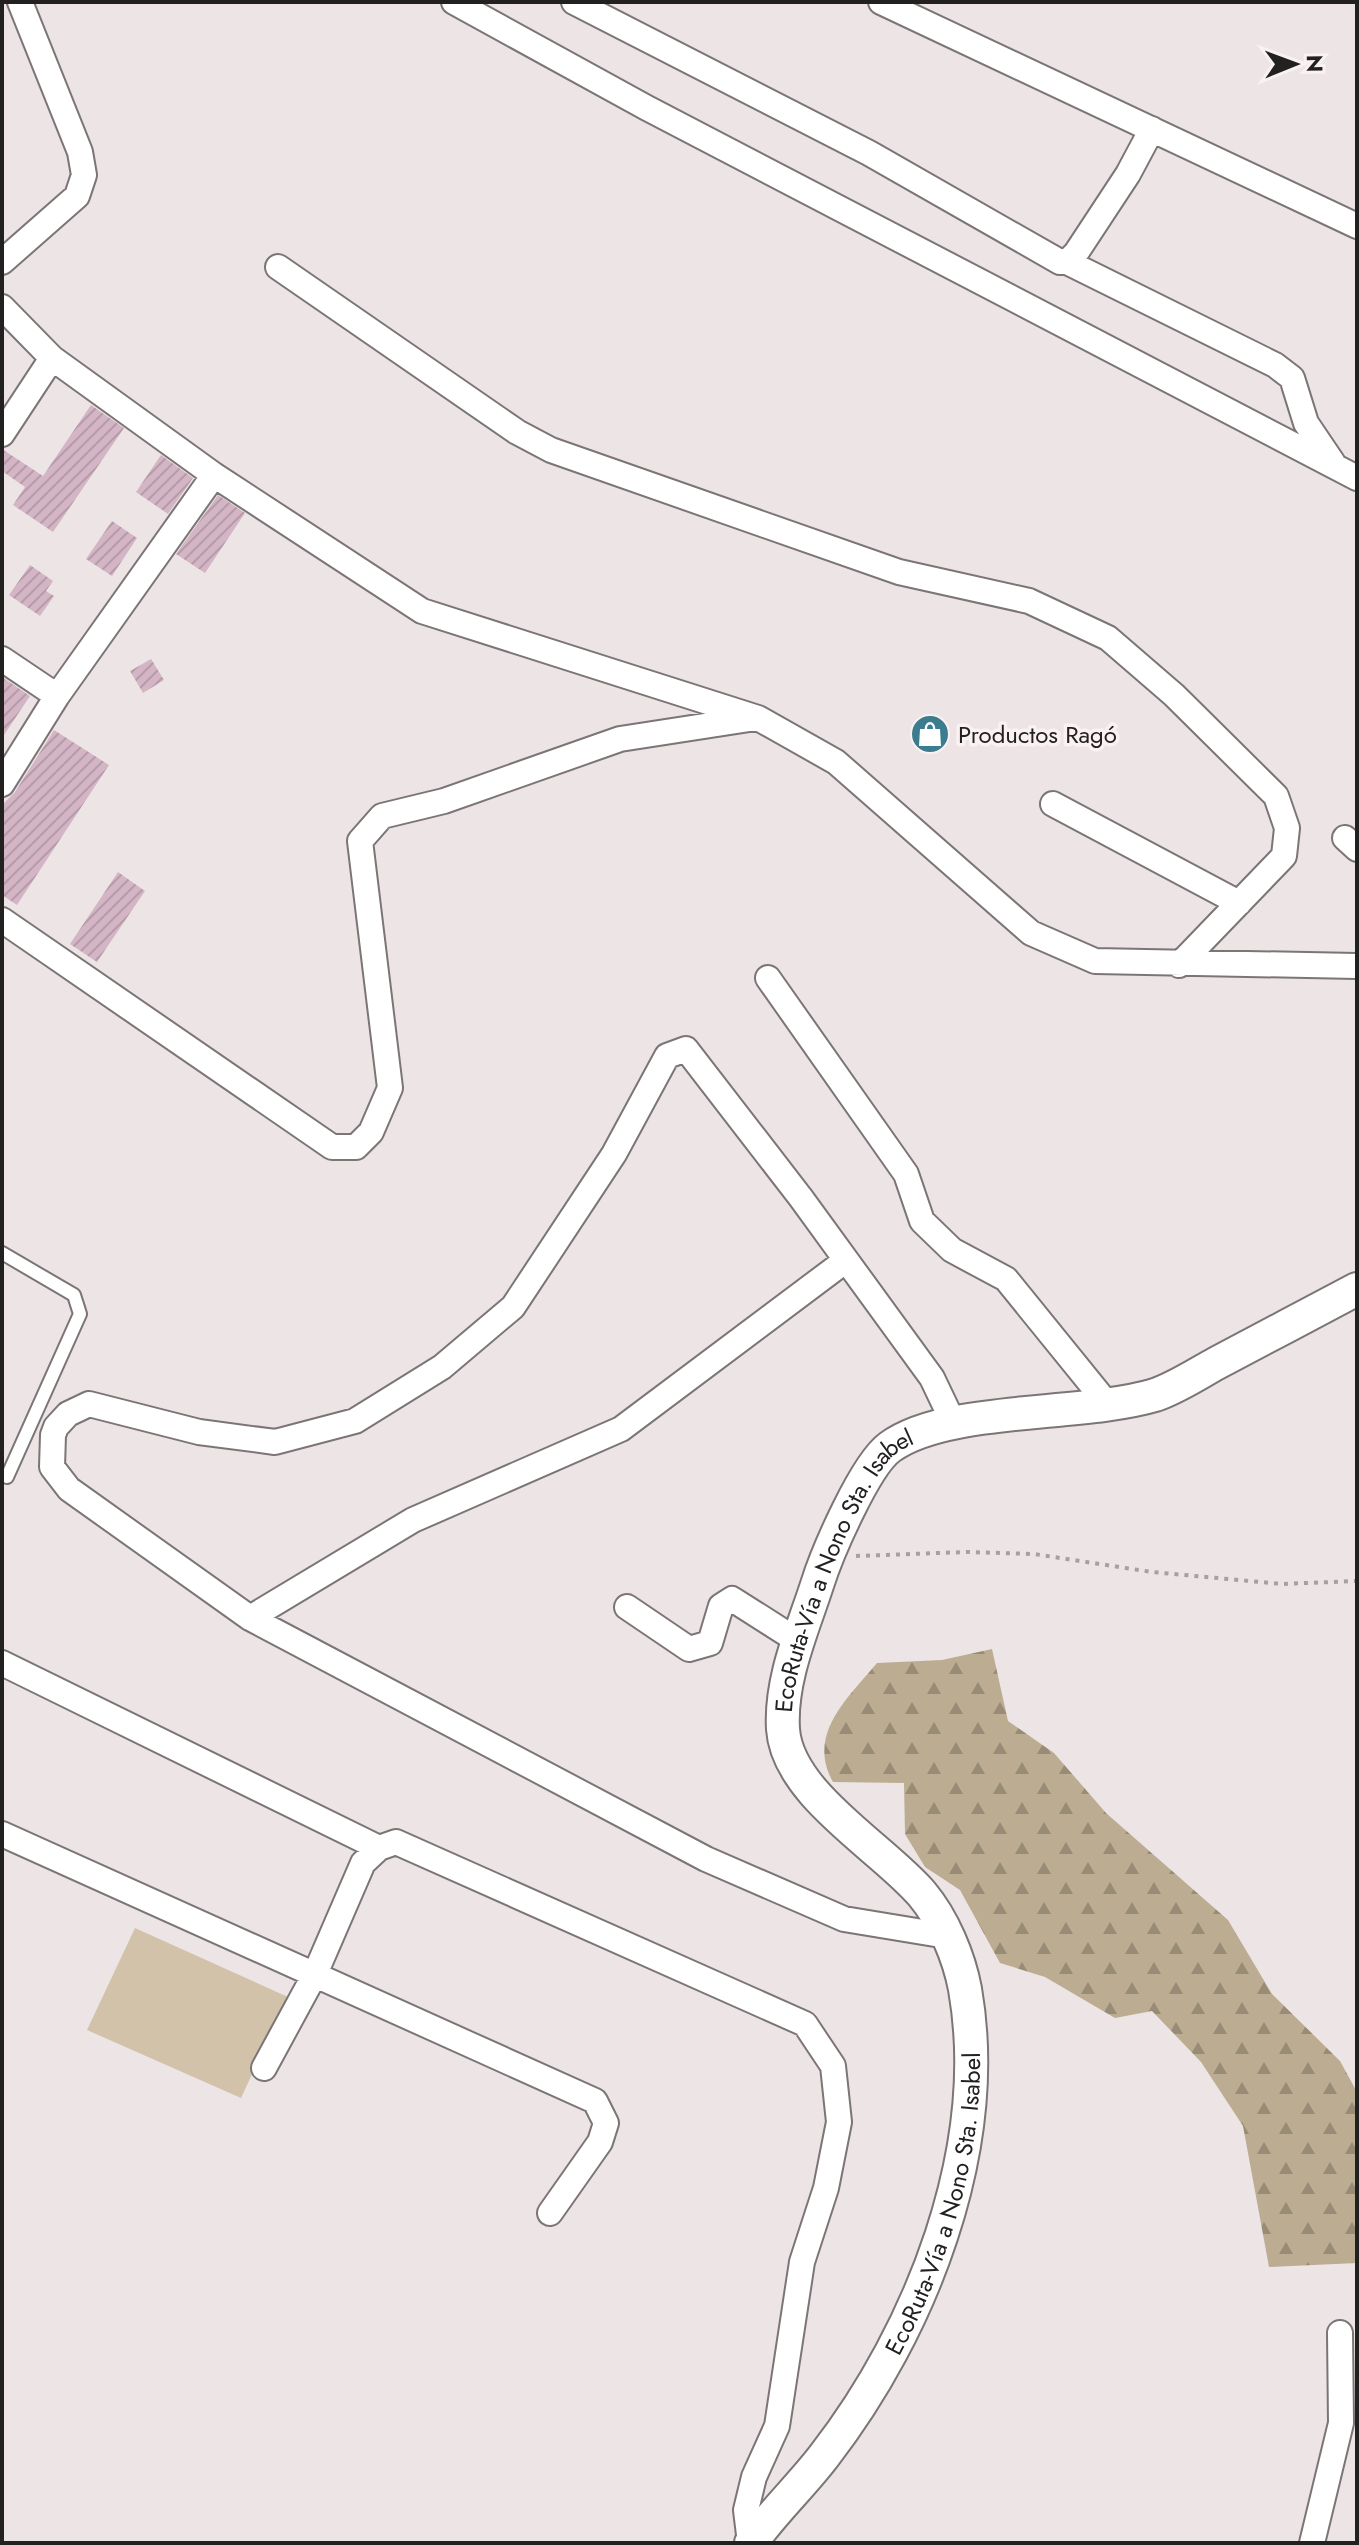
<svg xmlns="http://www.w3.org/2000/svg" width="1359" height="2545" viewBox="0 0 1359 2545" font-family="Jost,sans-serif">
<defs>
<pattern id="forest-firs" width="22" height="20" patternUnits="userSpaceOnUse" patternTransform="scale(2)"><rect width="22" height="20" fill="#bcac91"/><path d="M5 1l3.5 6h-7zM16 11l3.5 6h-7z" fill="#988c76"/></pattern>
<pattern id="building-hatch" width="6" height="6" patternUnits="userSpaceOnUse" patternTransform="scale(2)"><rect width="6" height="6" fill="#d4b5c5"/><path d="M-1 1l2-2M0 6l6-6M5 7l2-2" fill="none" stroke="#b69ba9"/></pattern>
</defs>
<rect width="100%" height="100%" fill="#ede5e5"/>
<path fill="url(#forest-firs)" d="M992 1649 1008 1721 1054 1753 1106 1813 1228 1920 1272 1994 1340 2061 1357 2092V2263L1269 2267 1243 2126 1201 2062 1152 2011 1115 2018 1045 1977 1000 1963 960 1890 925 1867 905 1834 904 1783 833 1782C806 1734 848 1698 877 1663L942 1660Z"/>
<path fill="#d1c2a9" d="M135 1928 288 1997 241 2098 87 2030Z"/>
<path fill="url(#building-hatch)" d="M91 405 124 428 53 532 13 505 25 487 2 471V449L43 476Z
M161 455 193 478 168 514 136 492Z
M218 495 245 513 205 573 176 554Z
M112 521 137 538 112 576 86 559Z
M30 565 53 581 46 591 54 596 40 616 9 595Z
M151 659 164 680 143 693 130 671Z
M2 677 30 696 2 738Z
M54 730 109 765 17 905 2 895V805L15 792Z
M118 872 145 891 97 962 70 944Z"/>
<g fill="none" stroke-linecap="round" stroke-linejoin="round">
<defs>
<path id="service" d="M2 1253 74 1295 80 1314 7 1477"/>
<path id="minor" d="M454 2 647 108 1357 478
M574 2 869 153 1060 262H1067L1076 253 1128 174 1152 129
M881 2 1357 226
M2 262 77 196 84 175 80 152 20 2
M1067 262 1275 365 1292 378 1306 423 1333 463
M278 267 517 432 551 450 899 572 1029 601 1108 638 1174 695 1276 796 1287 828 1284 856 1179 965
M2 307 52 358 214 475 422 611 758 718 836 762 1031 933 1095 961 1357 966
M2 434 52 358
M2 659 57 696
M2 784 57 696 214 475
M1053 804 1239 903
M1345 838 1357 849
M2 920 332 1147H356L371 1132 390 1088 360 841 382 816 444 801 620 739 756 718
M768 978 906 1174 922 1221 952 1250 1006 1279 1109 1406
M627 1607 689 1649 710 1643 721 1606 732 1599 798 1641
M250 1618 413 1520 621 1429 845 1261
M2 1663 379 1848
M2 1834 595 2101 606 2123 600 2142 550 2213
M947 1936 844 1919 706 1859 250 1618 69 1489 52 1467 53 1435 56 1427 68 1414 89 1404 199 1432 275 1442 355 1421 442 1367 513 1307 614 1154 667 1056 686 1049 801 1198 932 1378 953 1422
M264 2068 315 1974 363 1863 379 1848 396 1842 805 2024 833 2066 839 2122 826 2188 802 2262 777 2426 754 2477 746 2510 750 2543
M1312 2543 1341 2423 1340 2333"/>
<g id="secondary">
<path id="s1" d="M751 2543C773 2512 801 2486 824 2456 921 2331 993 2149 965 1989 959 1957 943 1919 922 1894 883 1848 787 1794 783 1729 780 1680 802 1631 817 1585 827 1553 865 1465 890 1447 946 1406 1081 1417 1155 1395 1176 1388 1197 1374 1217 1363 1264 1338 1310 1314 1357 1289"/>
</g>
</defs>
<use href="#service" stroke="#7c7575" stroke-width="16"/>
<use href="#minor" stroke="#7c7575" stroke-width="28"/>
<use href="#secondary" stroke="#7c7575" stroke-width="36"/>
<path stroke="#a7a0a0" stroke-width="4" stroke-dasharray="4 6" stroke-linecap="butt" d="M856 1556 967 1552 1034 1554 1152 1572 1282 1584 1357 1581"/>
<use href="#service" stroke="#fff" stroke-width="12"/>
<use href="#minor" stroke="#fff" stroke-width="24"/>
<use href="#secondary" stroke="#fff" stroke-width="32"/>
</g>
<defs>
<symbol id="shop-disc" viewBox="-11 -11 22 22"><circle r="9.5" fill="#3b7c8f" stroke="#faf2f2"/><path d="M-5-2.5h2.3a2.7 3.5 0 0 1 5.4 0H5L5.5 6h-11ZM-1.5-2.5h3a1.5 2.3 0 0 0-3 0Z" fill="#fff"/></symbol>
</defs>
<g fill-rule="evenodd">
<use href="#shop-disc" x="908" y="712" width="44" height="44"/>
</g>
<g text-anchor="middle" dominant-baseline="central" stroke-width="7" stroke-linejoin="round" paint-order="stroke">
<g font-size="24" fill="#232020" stroke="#faf2f2" text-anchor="start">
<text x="958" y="734">Productos Ragó</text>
</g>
<g font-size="24" fill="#232020" stroke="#faf2f2">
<text stroke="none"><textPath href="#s1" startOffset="1114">EcoRuta-Vía a Nono Sta. Isabel</textPath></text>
<text stroke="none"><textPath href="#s1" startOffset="394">EcoRuta-Vía a Nono Sta. Isabel</textPath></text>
</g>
</g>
<rect width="1359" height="2545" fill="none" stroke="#232020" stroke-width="8"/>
<g transform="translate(1295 64) rotate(89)" stroke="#faf2f2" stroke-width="6" paint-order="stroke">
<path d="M0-6L14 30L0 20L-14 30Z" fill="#232020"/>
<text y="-12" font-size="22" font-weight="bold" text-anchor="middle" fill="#232020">N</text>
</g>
</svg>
